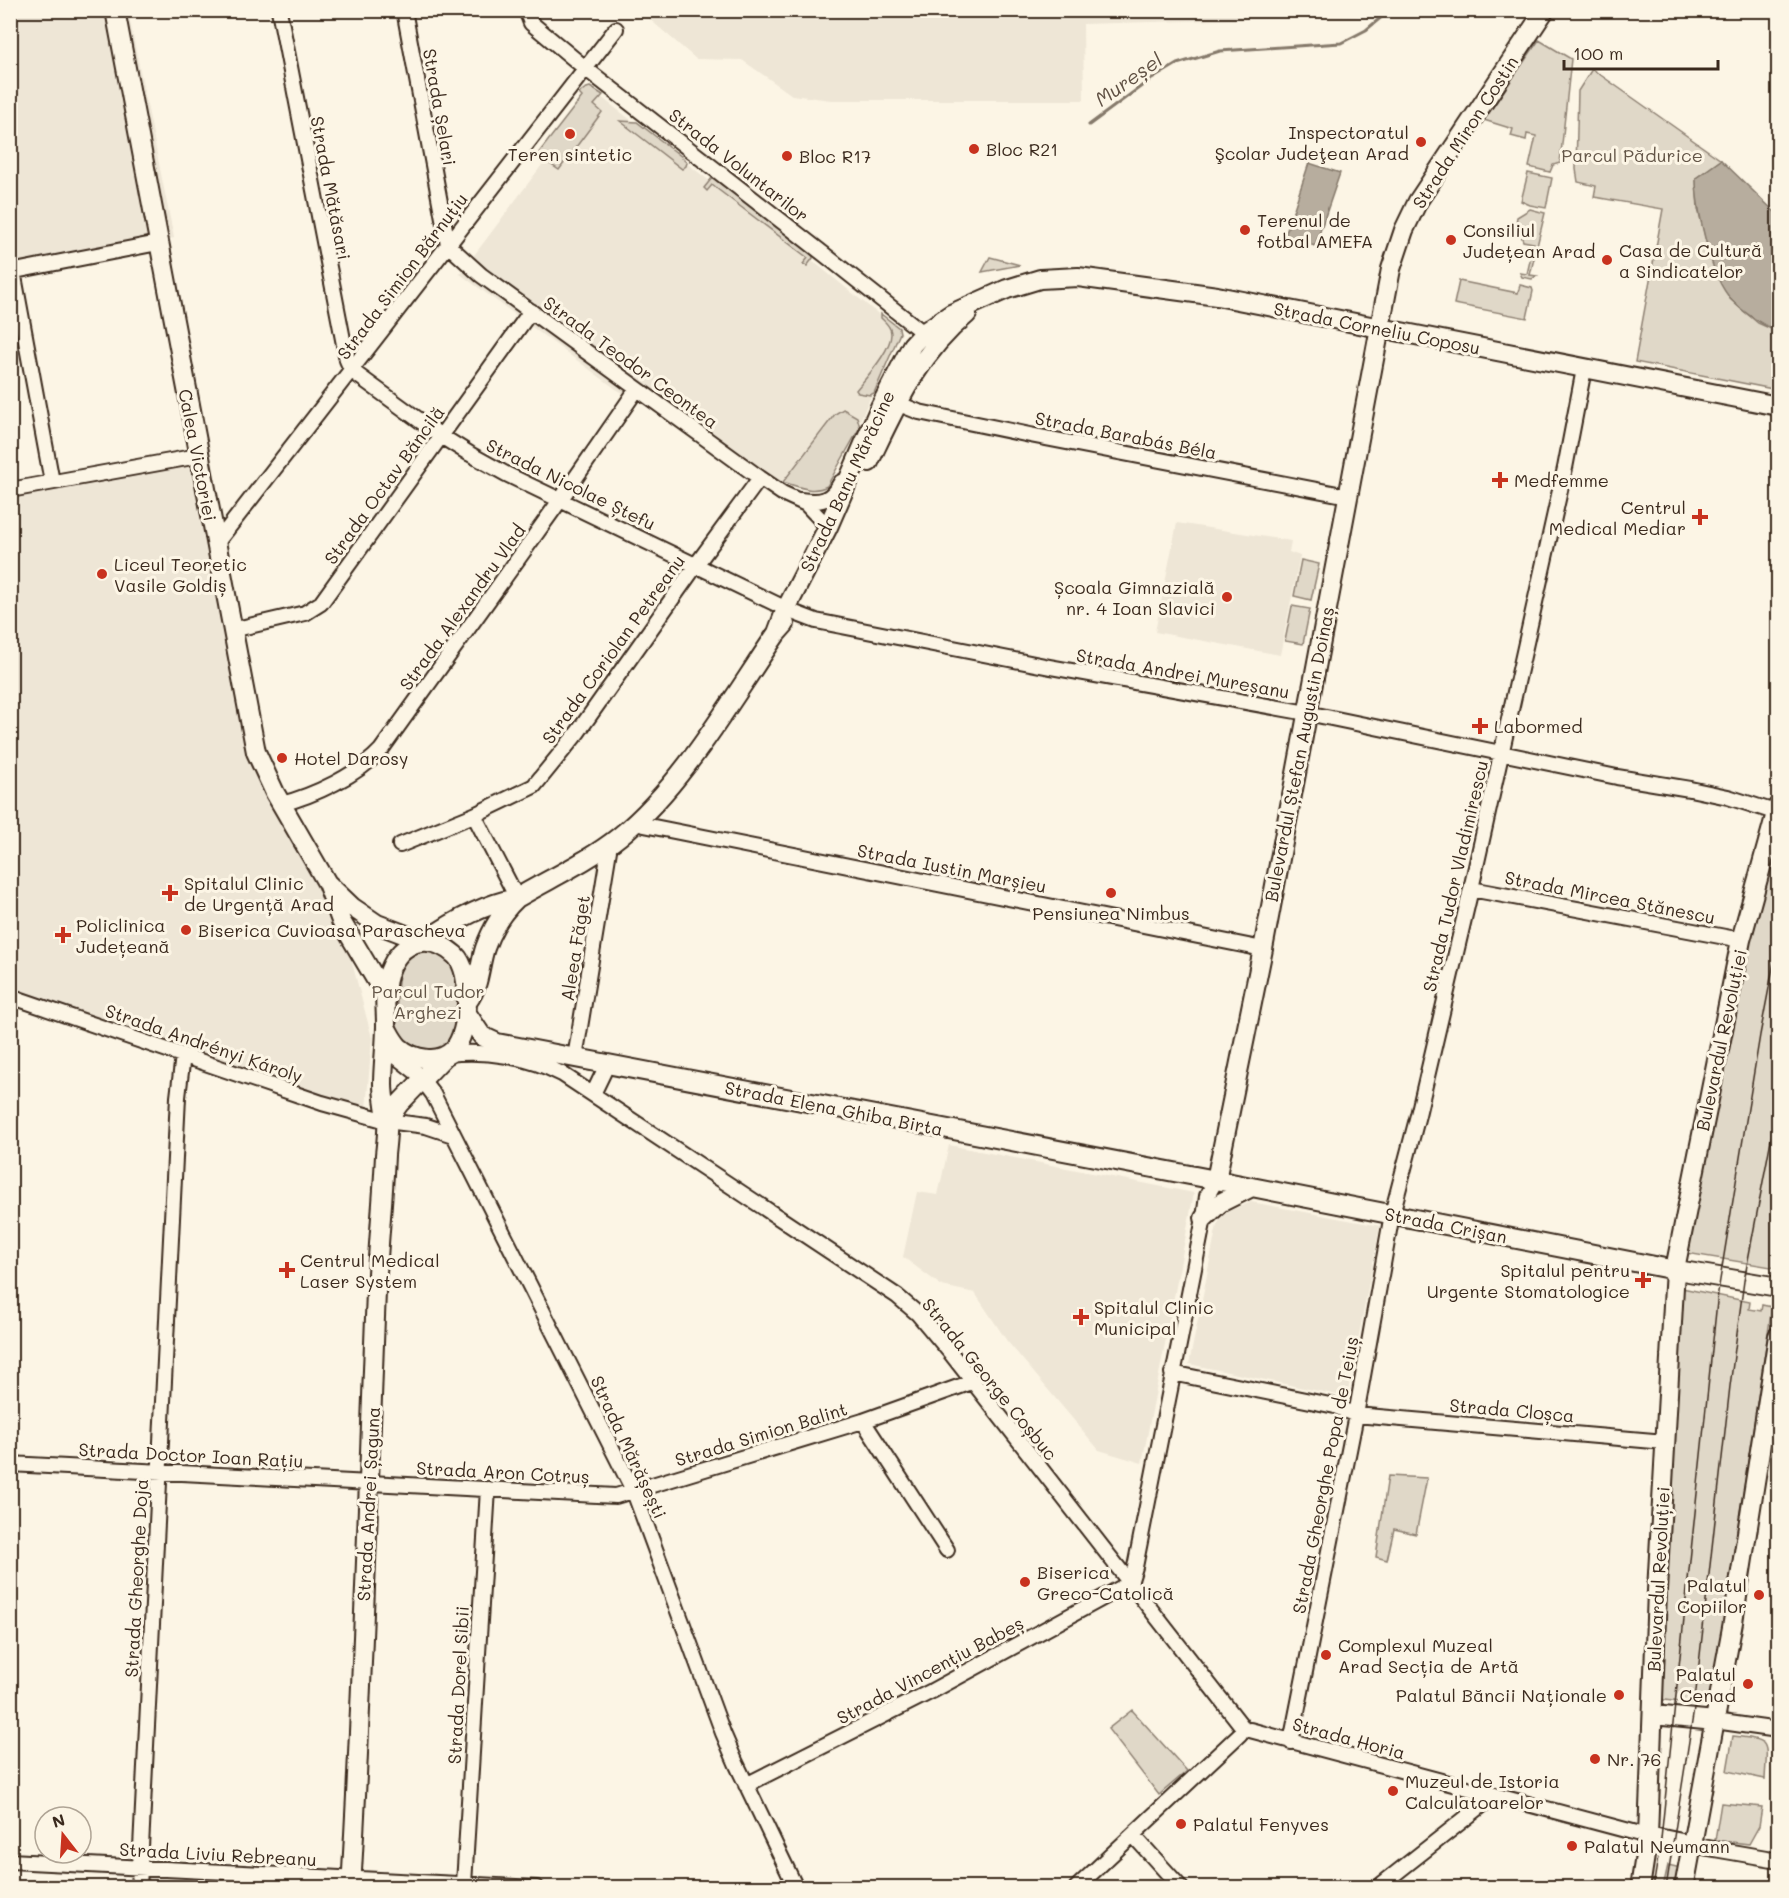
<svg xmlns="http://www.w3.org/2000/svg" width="1789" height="1898" viewBox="0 0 1789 1898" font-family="Mali,sans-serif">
<rect width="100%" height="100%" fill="#fcf5e5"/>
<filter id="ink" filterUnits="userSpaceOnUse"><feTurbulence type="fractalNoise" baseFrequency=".0167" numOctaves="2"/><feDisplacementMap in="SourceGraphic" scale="12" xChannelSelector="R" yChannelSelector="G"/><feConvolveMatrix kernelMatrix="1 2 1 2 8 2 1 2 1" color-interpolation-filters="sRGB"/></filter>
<g filter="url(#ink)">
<path fill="#eee6d6" d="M11 11H128L174 238 11 269Z
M640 11 1357 10V16L1083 24 1084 100H831L792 95 742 60 696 59Z
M596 93 804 254 902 333 894 345 857 427 826 488 812 492 770 479 616 389 460 274Z
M198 456 248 715 341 921 372 1038 366 1109 363 1111 11 996V491Z
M1177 523 1291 541 1289 552 1300 556 1280 655 1155 632Z
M949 1145 1194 1193 1142 1463 1099 1450 1007 1341 975 1293 942 1286 903 1257 917 1192 938 1195Z
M1251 1202 1380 1226 1347 1397 1189 1364 1217 1225 1224 1213Z"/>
<path fill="#e0d8c8" stroke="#8e8173" stroke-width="1.5" d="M1539 40 1571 59 1560 163 1553 165 1550 172 1529 167 1536 136 1527 134 1526 140 1511 136 1513 129 1484 120Z
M1592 69 1721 160 1696 178 1698 209 1709 252 1730 299 1758 323 1778 332V390L1635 362 1663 209 1594 197 1596 186 1578 182 1576 169 1578 91Z
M590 87 603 95 594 105 602 112 559 170 537 155 582 97 579 94C582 90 585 88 590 87Z
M620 121 637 122 682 157 687 162 686 166 682 169Z
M1528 173 1552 178 1546 208 1530 205 1521 201Z
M712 178H716L812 252 813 258 807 266 803 264 808 258 712 185 707 191 704 188Z
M1530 209 1545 213 1530 275 1537 276 1532 279 1522 277 1520 273 1527 274 1534 243 1523 241 1520 232 1515 229 1517 217Z
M990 257 1020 265 982 272Z
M1459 281 1518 293 1520 285 1532 288 1533 291 1527 318 1454 304Z
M881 314 899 328 900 333 874 393 870 395 858 393 856 390C866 378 897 344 890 329 888 324 884 321 881 318Z
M843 409 857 417 860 427 827 486C812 494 797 486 783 482L835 414Z
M1301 560 1319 564 1311 600 1294 596Z
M1292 606 1310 609 1303 644 1285 641Z
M1778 838V1258L1777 1268 1686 1253 1745 948Z
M427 951H434L453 962C462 989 460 1016 450 1043L434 1052 407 1046C404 1041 399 1035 398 1030 396 1023 397 1013 397 1006 397 981 396 954 427 951Z
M1682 1288 1750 1302 1749 1309 1761 1311 1762 1305 1772 1307 1710 1706 1658 1699Z
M1388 1476 1427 1478 1416 1534 1394 1529 1387 1560 1376 1557Z
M1132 1710 1187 1771 1159 1795 1108 1729Z
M1733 1736C1772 1740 1767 1741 1765 1779L1727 1771Z
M1721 1803 1762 1807 1759 1826 1749 1844 1715 1840Z
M1668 1865 1681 1868 1677 1887 1656 1888 1657 1883H1664Z"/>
<path fill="#b7ad9e" stroke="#85796b" stroke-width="1.5" d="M1721 160 1778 215V332C1729 308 1718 290 1705 238 1700 218 1696 199 1696 178Z
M1309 163 1340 173 1315 246 1285 236Z"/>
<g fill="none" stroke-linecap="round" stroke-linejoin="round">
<path stroke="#85796b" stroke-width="3" d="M1089 125 1147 82 1177 64 1220 51 1341 43 1366 30 1390 10"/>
<defs>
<path id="minor" d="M279 10 347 360 352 371 441 436 470 454 506 474 795 613 816 621 1050 667 1307 713 1617 777 1690 789 1728 797 1778 813
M404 10 448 245 481 275 760 478 782 493 806 504 828 527
M526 10 531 23 585 68 825 255 931 339
M13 271 52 482
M10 272 158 243
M899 404 919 412 1030 435 1348 496
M10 490 198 456
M800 500C821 503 831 501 841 482
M215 545 616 29
M232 630 305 613 321 603 531 311
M281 804C313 796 358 775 381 750L561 499 637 389
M474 815 517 898
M634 823 1263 949
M400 845 474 815 534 786 578 732 696 565 760 478
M1471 889 1741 940
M10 996 322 1103 387 1121 426 1126 453 1135
M385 1048 417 1073 433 1094 634 1492 723 1733 736 1763 796 1888
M448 1054C486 1050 528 1056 562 1074L897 1296 918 1314 949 1351 1241 1725
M575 1058 610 844
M593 1094 607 1065
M1172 1373 1335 1406 1356 1415 1665 1442
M863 1421 947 1550
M10 1464 616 1496 863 1421 972 1382
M1715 1721 1778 1730
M1250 1730 1648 1836
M1291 1742 1356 1415 1392 1214 1418 1115 1471 889 1565 468 1584 369
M746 1785 932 1691 1130 1583 1135 1567 1204 1218 1207 1196 1216 1180
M1133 1835 1181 1888
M1691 1845 1778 1860
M10 1861 537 1888
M464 1884 488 1489
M139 1888 178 1097 183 1055
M1076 1888 1240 1734
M1377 1888 1495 1795"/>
<path id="major" d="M115 10 256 752 275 793 327 883 341 921 385 995
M869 462C896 406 918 354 967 314
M777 633 786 609 828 527 880 407 912 345 923 333 951 314 1007 289 1040 279 1078 277 1217 296 1778 406
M328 884 352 907 377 924 422 941
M425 941C453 921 483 904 517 898
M468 1001C480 985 479 966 485 948 492 928 502 912 517 898 551 878 589 861 620 836 683 785 731 700 777 633L785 624
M466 1012 482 1036 497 1043 1216 1180 1665 1268 1778 1287
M387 1121 399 1104 445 1056
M1216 1180 1263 949 1391 269 1404 230 1418 201 1545 10
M1204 1218 1220 1203 1252 1187
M1653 1715 1715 1721
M1648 1836 1691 1845
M351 1888C363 1689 368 1491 376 1292 378 1247 383 1201 385 1155 386 1144 388 1131 387 1120 386 1108 383 1097 383 1084 383 1065 386 1045 386 1025 386 1007 383 989 389 972 401 940 429 932 455 955 473 971 470 1033 453 1050 439 1065 413 1059 399 1047 393 1041 390 1034 386 1027
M1640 1888 1648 1836 1657 1591 1675 1269 1741 940 1778 806
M1684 1888 1733 1622 1778 1336"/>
</defs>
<use href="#minor" stroke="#3b2a1e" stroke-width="18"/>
<use href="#major" stroke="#3b2a1e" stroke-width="22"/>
<use href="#minor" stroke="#fcf5e5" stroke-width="14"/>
<use href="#major" stroke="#fcf5e5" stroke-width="18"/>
<path stroke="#3b2a1e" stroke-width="1.5" d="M1653 1888 1661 1839 1718 1292 1760 1035 1778 941
M1666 1888 1694 1709 1730 1386 1744 1281 1778 1103"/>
</g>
</g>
<g fill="#c8321e" stroke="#fcf5e5" stroke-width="2">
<circle cx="570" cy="134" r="6"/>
<circle cx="1421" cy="142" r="6"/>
<circle cx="974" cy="149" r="6"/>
<circle cx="787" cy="156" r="6"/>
<circle cx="1245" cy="230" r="6"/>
<circle cx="1451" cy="240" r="6"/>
<circle cx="1607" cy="260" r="6"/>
<path d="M1497 471h6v6h6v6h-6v6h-6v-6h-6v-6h6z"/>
<path d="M1697 508h6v6h6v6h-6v6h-6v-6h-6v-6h6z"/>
<circle cx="102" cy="574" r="6"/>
<circle cx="1227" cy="597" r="6"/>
<path d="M1477 717h6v6h6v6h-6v6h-6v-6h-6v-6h6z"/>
<circle cx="282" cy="758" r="6"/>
<path d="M167 884h6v6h6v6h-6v6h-6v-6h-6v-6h6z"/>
<circle cx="1111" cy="893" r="6"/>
<circle cx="186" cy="930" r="6"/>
<path d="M60 926h6v6h6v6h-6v6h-6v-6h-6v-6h6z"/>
<path d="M284 1261h6v6h6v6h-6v6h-6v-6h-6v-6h6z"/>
<path d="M1640 1271h6v6h6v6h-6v6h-6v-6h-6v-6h6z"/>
<path d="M1078 1308h6v6h6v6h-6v6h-6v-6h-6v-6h6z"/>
<circle cx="1025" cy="1582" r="6"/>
<circle cx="1759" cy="1595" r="6"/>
<circle cx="1326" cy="1655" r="6"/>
<circle cx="1748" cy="1684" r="6"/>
<circle cx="1619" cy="1695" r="6"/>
<circle cx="1595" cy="1759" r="6"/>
<circle cx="1393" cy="1791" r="6"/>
<circle cx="1181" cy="1824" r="6"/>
<circle cx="1572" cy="1846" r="6"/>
</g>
<g text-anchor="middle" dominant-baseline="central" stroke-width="6" stroke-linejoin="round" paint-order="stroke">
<g font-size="18" fill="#3b2a1e" stroke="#fcf5e5">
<text transform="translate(440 107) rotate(80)">Strada Șelari</text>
<text transform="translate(1465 132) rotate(-57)">Strada Miron Costin</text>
<text transform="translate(739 165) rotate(38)">Strada Voluntarilor</text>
<text transform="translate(331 188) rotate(79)">Strada Mătăsari</text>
<text transform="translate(402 276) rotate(-53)">Strada Simion Bărnuțiu</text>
<text transform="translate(1377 328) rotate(11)">Strada Corneliu Coposu</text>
<text transform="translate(631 362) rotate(36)">Strada Teodor Ceontea</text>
<text transform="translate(1126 435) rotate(11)">Strada Barabás Béla</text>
<text transform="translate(198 455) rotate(79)">Calea Victoriei</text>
<text transform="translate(847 481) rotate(-65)">Strada Banu Mărăcine</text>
<text transform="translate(571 484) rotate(26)">Strada Nicolae Ștefu</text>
<text transform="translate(384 485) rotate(-54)">Strada Octav Băncilă</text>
<text transform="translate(462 607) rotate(-54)">Strada Alexandru Vlad</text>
<text transform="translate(613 649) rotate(-54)">Strada Coriolan Petreanu</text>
<text transform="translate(1183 673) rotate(10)">Strada Andrei Mureșanu</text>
<text transform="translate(1299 754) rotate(-79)">Bulevardul Ștefan Augustin Doinaș</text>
<text transform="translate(952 868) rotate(11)">Strada Iustin Marșieu</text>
<text transform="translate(1455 876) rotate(-77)">Strada Tudor Vladimirescu</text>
<text transform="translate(1610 897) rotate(11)">Strada Mircea Stănescu</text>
<text transform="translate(575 948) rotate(-81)">Aleea Făget</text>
<text transform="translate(1721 1040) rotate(-78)">Bulevardul Revoluției</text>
<text transform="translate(204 1043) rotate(19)">Strada Andrényi Károly</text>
<text transform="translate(834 1108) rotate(11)">Strada Elena Ghiba Birta</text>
<text transform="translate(1446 1225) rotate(11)">Strada Crișan</text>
<text transform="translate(990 1379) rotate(51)">Strada George Coșbuc</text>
<text transform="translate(1512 1410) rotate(5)">Strada Cloșca</text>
<text transform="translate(761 1434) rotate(-17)">Strada Simion Balint</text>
<text transform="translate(629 1447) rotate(65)">Strada Mărășești</text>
<text transform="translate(191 1455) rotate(3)">Strada Doctor Ioan Rațiu</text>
<text transform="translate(503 1472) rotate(3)">Strada Aron Cotruș</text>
<text transform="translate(1325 1475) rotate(-79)">Strada Gheorghe Popa de Teiuș</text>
<text transform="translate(368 1504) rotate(-87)">Strada Andrei Șaguna</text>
<text transform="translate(136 1578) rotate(-87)">Strada Gheorghe Doja</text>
<text transform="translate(1658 1579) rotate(-87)">Bulevardul Revoluției</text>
<text transform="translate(930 1670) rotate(-28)">Strada Vincențiu Babeș</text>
<text transform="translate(458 1685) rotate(-87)">Strada Dorel Sibii</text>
<text transform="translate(1349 1738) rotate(15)">Strada Horia</text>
<text transform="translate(218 1854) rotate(3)">Strada Liviu Rebreanu</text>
</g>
<g font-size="18" fill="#3b2a1e" stroke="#fcf5e5" text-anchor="start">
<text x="1409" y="132" text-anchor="end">Inspectoratul<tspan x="1409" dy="21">Şcolar Judeţean Arad</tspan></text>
<text x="986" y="149">Bloc R21</text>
<text x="570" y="154" text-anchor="middle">Teren sintetic</text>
<text x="799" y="156">Bloc R17</text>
<text x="1257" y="220">Terenul de<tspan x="1257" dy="21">fotbal AMEFA</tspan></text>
<text x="1463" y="230">Consiliul<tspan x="1463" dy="21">Județean Arad</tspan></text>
<text x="1619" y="250">Casa de Cultură<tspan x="1619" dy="21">a Sindicatelor</tspan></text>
<text x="1514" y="480">Medfemme</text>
<text x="1686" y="507" text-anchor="end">Centrul<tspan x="1686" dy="21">Medical Mediar</tspan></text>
<text x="114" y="564">Liceul Teoretic<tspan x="114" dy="21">Vasile Goldiș</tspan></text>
<text x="1215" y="587" text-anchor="end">Școala Gimnazială<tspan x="1215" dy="21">nr. 4 Ioan Slavici</tspan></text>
<text x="1494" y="726">Labormed</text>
<text x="294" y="758">Hotel Darosy</text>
<text x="184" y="883">Spitalul Clinic<tspan x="184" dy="21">de Urgență Arad</tspan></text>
<text x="1111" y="913" text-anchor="middle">Pensiunea Nimbus</text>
<text x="76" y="925">Policlinica<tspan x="76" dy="21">Județeană</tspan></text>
<text x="198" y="930">Biserica Cuvioasa Parascheva</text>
<text x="300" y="1260">Centrul Medical<tspan x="300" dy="21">Laser System</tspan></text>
<text x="1630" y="1270" text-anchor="end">Spitalul pentru<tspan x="1630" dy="21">Urgente Stomatologice</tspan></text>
<text x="1094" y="1307">Spitalul Clinic<tspan x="1094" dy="21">Municipal</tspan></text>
<text x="1037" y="1572">Biserica<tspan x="1037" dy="21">Greco-Catolică</tspan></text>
<text x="1747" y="1585" text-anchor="end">Palatul<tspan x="1747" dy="21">Copiilor</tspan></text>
<text x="1338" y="1645">Complexul Muzeal<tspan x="1338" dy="21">Arad Secția de Artă</tspan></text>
<text x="1736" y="1674" text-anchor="end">Palatul<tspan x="1736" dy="21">Cenad</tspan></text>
<text x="1607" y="1695" text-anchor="end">Palatul Băncii Naționale</text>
<text x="1607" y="1759">Nr. 76</text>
<text x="1405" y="1781">Muzeul de Istoria<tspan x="1405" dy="21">Calculatoarelor</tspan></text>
<text x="1193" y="1824">Palatul Fenyves</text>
<text x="1584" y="1846">Palatul Neumann</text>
</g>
<g font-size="18" fill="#645648" stroke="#fcf5e5">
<text x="1632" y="155">Parcul Pădurice</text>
<text x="428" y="991">Parcul Tudor<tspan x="428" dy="21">Arghezi</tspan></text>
</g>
<g font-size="20" font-style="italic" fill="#605144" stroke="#fcf5e5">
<text transform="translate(1128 79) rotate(-35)">Mureșel</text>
</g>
</g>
<rect width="1789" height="1898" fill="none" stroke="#fcf5e5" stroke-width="36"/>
<rect x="18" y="18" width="1753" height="1862" fill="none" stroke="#3b2a1e" stroke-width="2" filter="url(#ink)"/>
<g transform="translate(63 1835) rotate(343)"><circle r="28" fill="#fcf5e5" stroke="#afa495" stroke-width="1.5"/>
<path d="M0-4.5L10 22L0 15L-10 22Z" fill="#c8321e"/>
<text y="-9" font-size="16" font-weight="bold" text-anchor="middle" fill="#3b2a1e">N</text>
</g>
<path d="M1564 60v9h154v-9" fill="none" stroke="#3b2a1e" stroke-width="3"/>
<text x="1573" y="60" font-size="18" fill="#3b2a1e" stroke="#fcf5e5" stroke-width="4.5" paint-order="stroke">100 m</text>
</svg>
